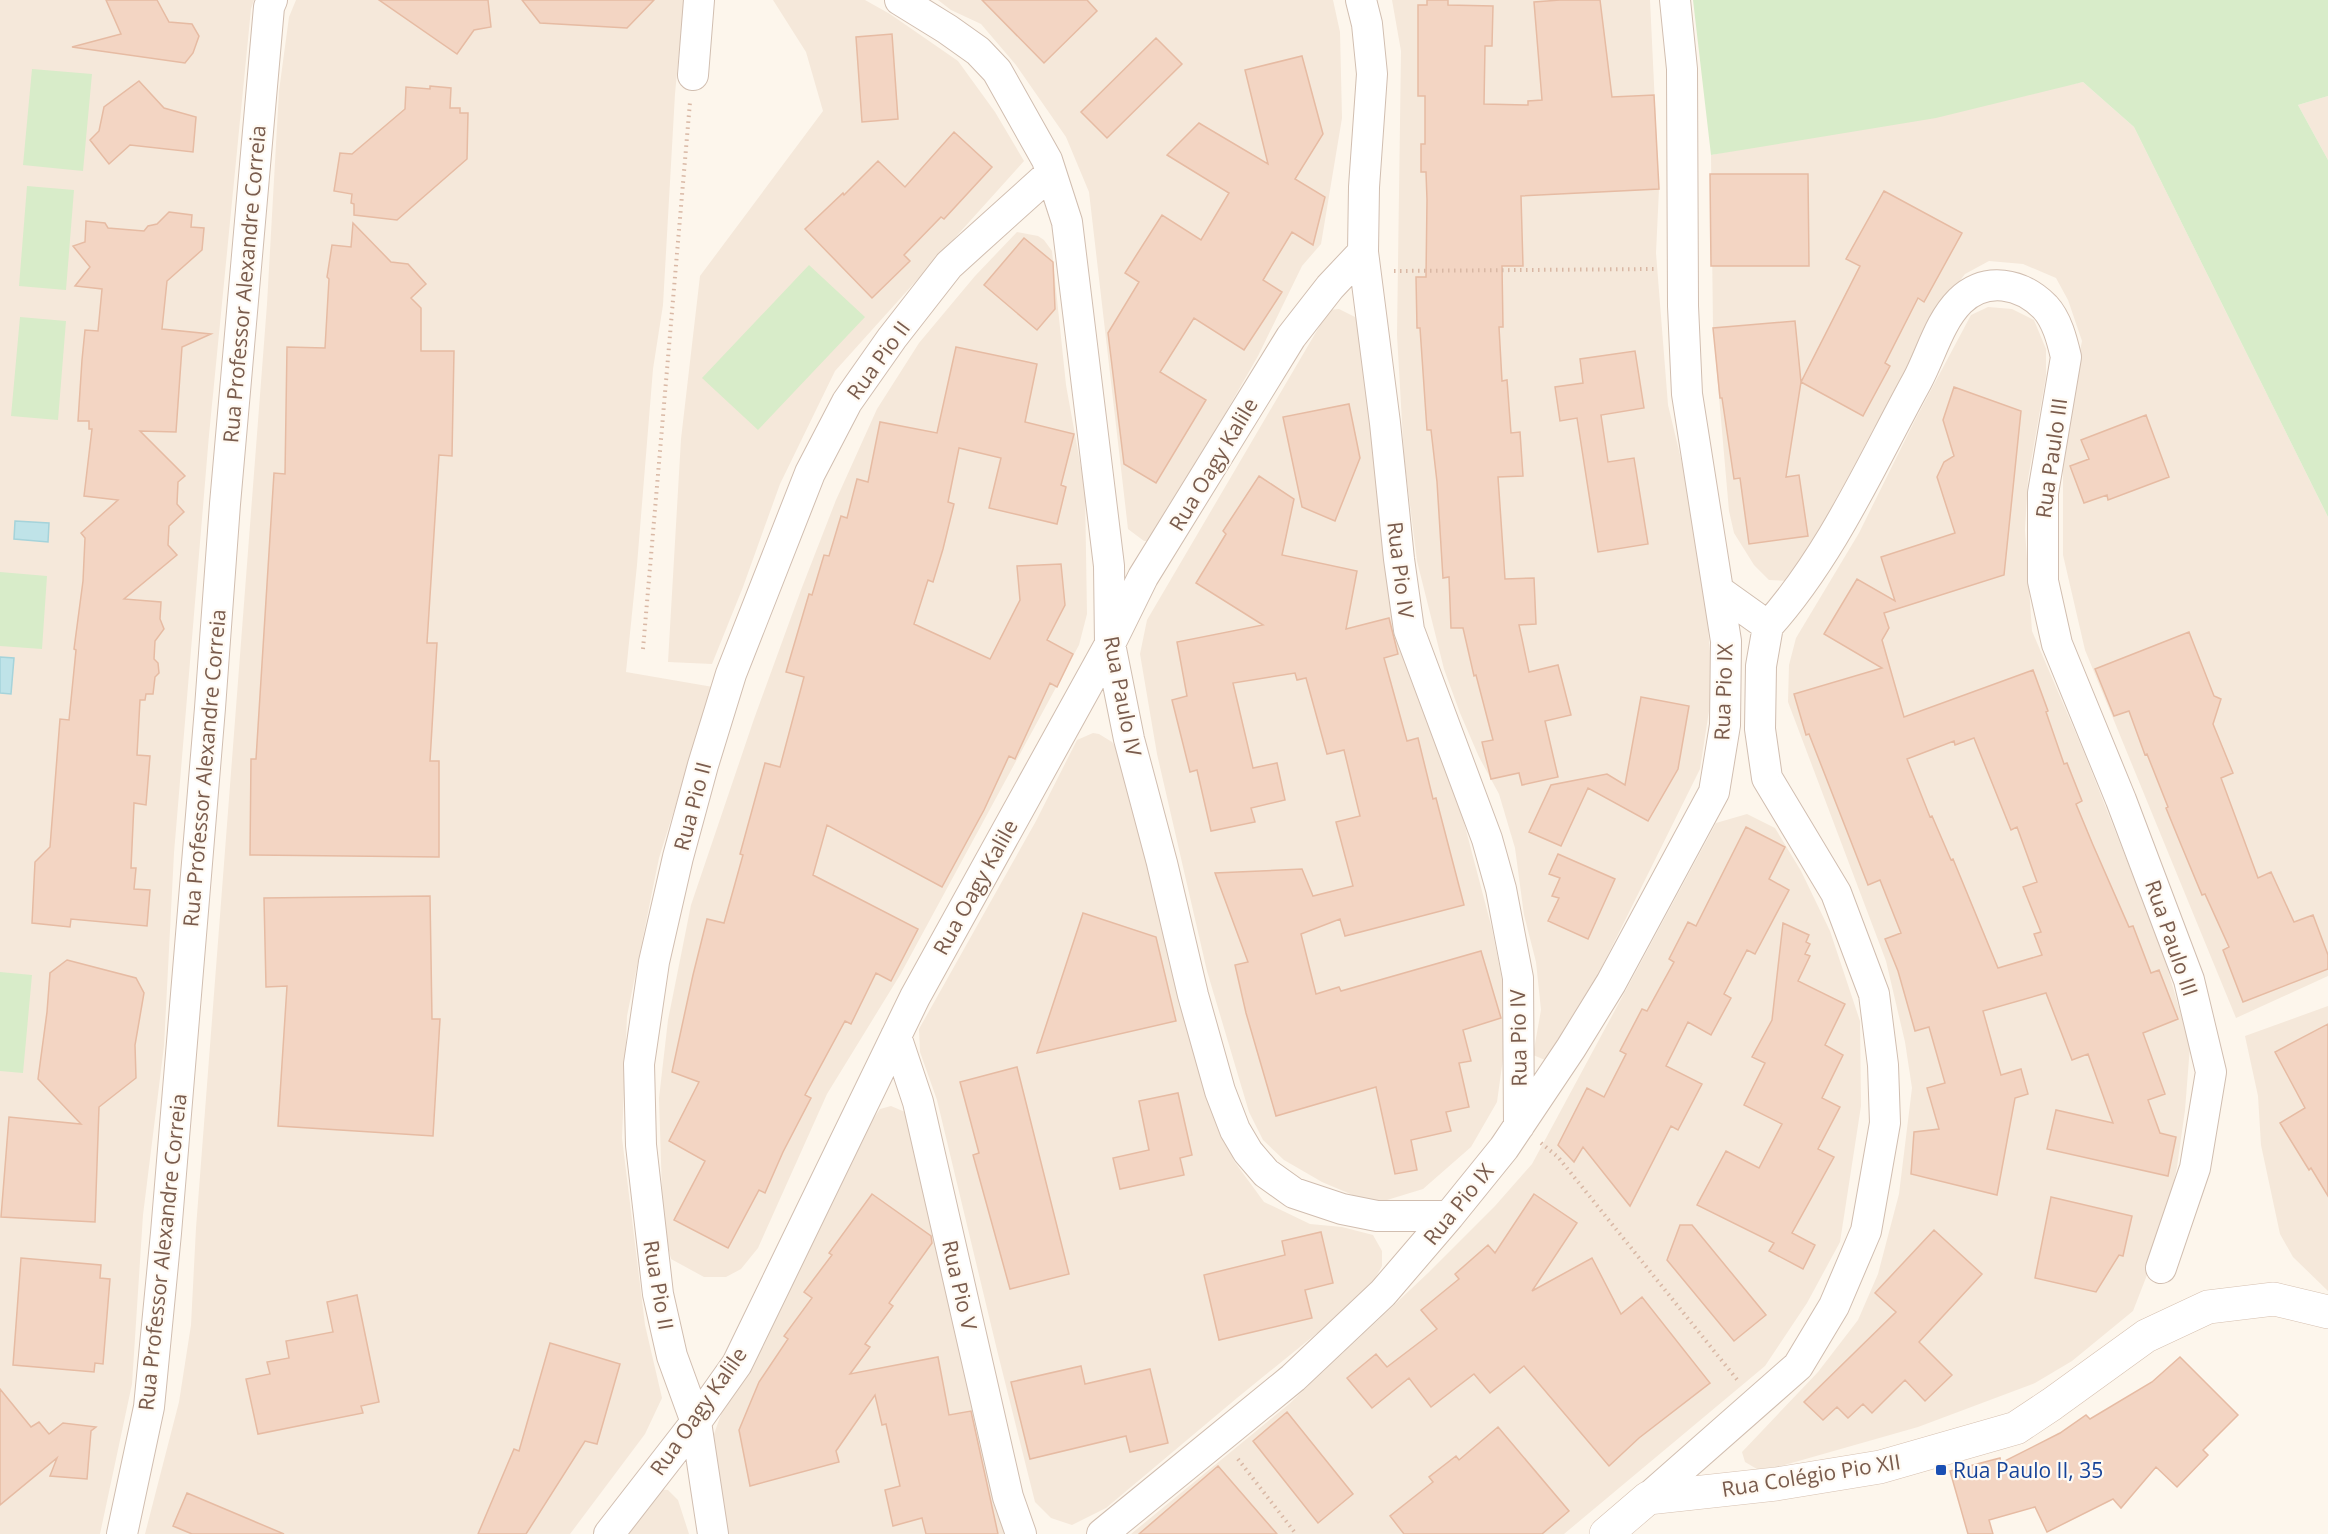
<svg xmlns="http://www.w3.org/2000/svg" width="2328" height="1534" viewBox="0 0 2328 1534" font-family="'Open Sans',sans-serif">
<rect width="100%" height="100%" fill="#fdf6ec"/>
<path fill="#f5e8da" d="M0 0H254L251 9 209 435 174 853 164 1046 143 1215 132 1384 100 1534H0Z
M296 0H684L675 94 663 305 653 369 637 565 626 672 713 687 659 858 627 1016 622 1138 645 1325 662 1398 645 1434 570 1534H145L179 1402 191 1325 196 1228 267 304 279 91 289 17Z
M773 0H865L890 14 958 61 995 112 1024 161 835 371 780 484 743 587 712 664 668 662 681 439 700 276 823 111 806 52Z
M938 0H1333L1340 32 1342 118 1321 244 1302 266 1258 356 1152 541H1144L1128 529 1089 192 1066 137 1016 65 981 24 951 10Z
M1392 0H1650L1659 189 1656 253 1668 405 1700 538 1713 685 1700 769 1585 1001 1550 1062 1533 1055 1541 1010 1536 962 1524 915 1515 848 1499 794 1479 757 1460 713 1444 669 1417 561 1404 457 1397 335 1401 51Z
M2083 82 2134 127 2328 517V976L2236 1018 2085 650 2063 555V434L2082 341 2068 300 2056 278 2023 264 1989 261 1965 274 1946 299 1843 493 1788 581 1769 580 1754 565 1734 533 1729 511 1713 328 1711 155Z
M2328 96V160L2298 105Z
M1017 232 1038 236 1044 240 1052 251 1066 385 1085 490 1087 614 1079 645 900 975 827 1094 758 1248 741 1269 726 1277H704L671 1259 663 1225 659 1098 668 1020 691 905 754 719 801 590 836 500 877 409 919 343 975 276Z
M1988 307 2012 309 2034 320 2046 349V376L2028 479 2025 530 2032 631 2083 750 2162 949 2190 1046 2185 1110 2177 1167 2161 1239 2133 1311 2072 1361 2035 1383 1918 1427 1781 1466 1757 1469 1745 1462 1742 1452 1818 1372 1858 1320 1878 1274 1899 1194 1912 1088 1905 1042 1886 961 1788 702 1789 665 1796 638 1859 533 1915 420 1971 315Z
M1339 309 1355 317 1360 327 1456 792 1492 929 1509 1015 1497 1102 1471 1147 1423 1189 1374 1204 1322 1182 1284 1160 1263 1140 1249 1112 1207 971 1157 754 1140 654 1147 620 1329 310Z
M1093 733 1099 734 1112 742 1120 753 1125 766 1129 800 1234 1161 1264 1202 1310 1224 1342 1227 1373 1235 1382 1251V1266L1372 1284 1348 1308 1237 1398 1106 1508 1072 1525 1051 1518 1035 1502 997 1350 937 1100 920 1052 919 1029 1036 821 1077 740Z
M1747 814 1775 828 1801 871 1830 931 1860 1021 1861 1106 1840 1242 1807 1303 1765 1366 1564 1534H1131L1289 1404 1428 1273 1495 1206 1532 1164 1716 823Z
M2328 1006V1291L2293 1257 2280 1234 2261 1145 2258 1096 2245 1036Z
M891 1106 905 1112 913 1136 1006 1534H723L715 1491 714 1434 724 1406 866 1130 880 1109Z
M654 1489 668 1490 678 1500 689 1534H622Z"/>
<path fill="#d8ecc9" d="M1693 0H2328V96L2298 105 2328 160V517L2134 127 2083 82 1936 118 1711 155Z
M32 69 92 74 83 171 23 165Z
M27 186 74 190 66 290 19 286Z
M809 265 865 317 758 430 702 378Z
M20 317 66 321 58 420 11 416Z
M0 572 47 576 42 649 0 646Z
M0 972 32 975 23 1073 0 1071Z"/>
<path fill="#bfe3e8" stroke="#a5d3da" stroke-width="1.5" d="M15 521 49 523 48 542 14 539Z
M0 657 14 658 11 694 0 693Z"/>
<path fill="#f3d5c3" stroke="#e6bba3" stroke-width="1.5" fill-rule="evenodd" d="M106 0H157L169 22 192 24 199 36 193 53 185 63 72 47 121 34Z
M379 0H488L491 27 474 30 457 54Z
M522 0H654L627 28 540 23Z
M982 0H1087L1097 11 1044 63Z
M1427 0H1448V5L1493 6 1492 46H1485L1484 104 1528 105V101L1542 100 1534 2 1560 0H1600L1612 97 1654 95 1659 189 1521 196 1523 266H1502L1503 327H1499L1502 381 1507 380 1511 433 1520 432 1523 476 1498 477 1505 579 1534 578 1536 624 1519 625 1529 672 1558 665 1571 715 1545 721 1558 777 1522 785 1519 773 1491 779 1482 742 1493 740 1476 675 1474 676 1463 628H1451L1449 577 1443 578 1437 482 1431 430H1427L1420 328H1417L1416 277H1426L1427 200 1426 172H1421V144H1425V96H1418V5H1427Z
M892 34 898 119 862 122 856 37Z
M1156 38 1182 64 1107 138 1081 112Z
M1302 56 1323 134 1295 179 1325 197 1313 245 1292 232 1263 280 1282 292 1244 350 1194 318 1160 372 1206 400 1156 483 1124 464 1108 333 1139 282 1125 273 1162 215 1201 240 1229 193 1167 155 1199 123 1268 164 1245 70Z
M139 81 164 108 196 117 193 152 130 145 109 164 90 140 99 131 104 107Z
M430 86 451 88 450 108H460V113H468L467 159 397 220 354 215V204L351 203 352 194 334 191 340 153 352 154 405 109 406 87 430 89Z
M954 132 992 167 944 219 941 217 904 255 910 261 872 298 805 229 843 193 844 195 878 161 905 187Z
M1710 174H1808L1809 266H1711Z
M1884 191 1962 233 1924 302 1918 298 1885 363 1890 366 1863 416 1801 382 1786 477 1799 475 1808 536 1749 544 1740 478 1734 479 1722 398H1720L1713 328 1795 321 1801 382 1860 266 1846 259Z
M169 212 192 215 191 227 204 228 202 250 167 281 162 329 211 334 182 347 176 432 140 431 185 476 178 482 177 504 184 512 169 526 168 545 177 555 124 599 161 602 160 619 164 629 155 641 154 659 158 663 159 673 155 677 153 694H146L145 700H140L137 755 150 756 146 805 134 803 131 868H136L134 889 150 890 147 926 71 919 70 927 32 923 35 862 50 847 60 719 69 720 76 650 74 649 83 581 85 538 81 533 118 500 84 496 92 429H89V421H78L82 360 85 330 98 331 102 289 75 286 90 267 73 246 85 242 86 221 105 223 108 228 144 231 148 226 157 224Z
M353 223 391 262 408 264 426 284 411 298 421 308V351H454L452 456 439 455 427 643H437L430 761H439V857L250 855 251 759H256L274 473 285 474 287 347 325 348 329 279 327 277 332 245 351 247Z
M1024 238 1053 262 1055 309 1037 330 984 285Z
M956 347 1037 364 1025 422 1074 434 1061 485 1066 487 1057 524 989 508 1001 458 959 448 948 502 954 504 943 549 933 582 928 580 914 624 990 659 1020 600 1017 566 1061 564 1065 605 1047 640 1073 654 1057 687 1050 683 1015 759 1009 756 984 810 942 887 827 825 813 875 918 929 891 981 876 973 851 1024 845 1021 805 1095 811 1098 783 1152 765 1193 759 1190 728 1248 674 1220 705 1161 669 1141 699 1082 672 1072 693 975 707 919 724 923 743 855 740 854 765 763 780 767 804 677 786 672 809 594 812 595 824 555 829 556 841 516 847 518 857 479 868 482 880 422 937 433Z
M1635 351 1644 408 1601 415 1608 462 1634 458 1648 544 1598 552 1577 418 1560 421 1555 387 1583 383 1580 359Z
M1954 387 2021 411 2004 575 1884 613 1889 628 1882 640 1904 717 2033 670 2048 711 2046 712 2064 764 2067 763 2082 801 2076 804 2093 845 2129 927 2133 926 2151 973 2159 970 2178 1019 2143 1033 2165 1094 2148 1100 2160 1133 2176 1137 2168 1176 2047 1149 2056 1110 2113 1123 2088 1054 2072 1060 2046 993 1983 1011 2001 1075 2021 1069 2028 1094 2015 1098 1997 1195 1911 1174 1914 1132 1939 1129 1927 1088 1945 1083 1929 1027 1915 1031 1898 971 1885 939 1901 933 1880 880 1868 885 1809 734 1806 735 1794 694 1882 668 1824 634 1857 579 1895 601 1881 557 1955 533 1937 477 1944 462 1954 456 1943 420ZM1974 738 2011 830 2017 827 2037 882 2023 887 2041 932 2034 934 2042 955 1998 968 1953 859 1951 860 1932 816 1930 817 1907 759 1954 741 1955 745Z
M1349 404 1360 458 1335 521 1302 507 1283 417Z
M2146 415 2169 477 2108 500 2107 495 2084 503 2070 466 2089 459 2081 440Z
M1259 476 1294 499 1282 555 1357 571 1346 629 1389 618 1398 654 1384 658 1407 741 1418 738 1433 799 1436 798 1464 905 1345 936 1340 919 1301 934 1316 994 1339 987 1341 991 1481 951 1501 1018 1463 1030 1471 1061 1459 1063 1469 1107 1446 1112 1451 1131 1411 1140 1417 1170 1395 1174 1376 1087 1276 1116 1246 1013 1235 965 1248 962 1215 873 1302 869 1313 896 1353 886 1336 822 1360 816 1344 750 1327 754 1306 678 1297 680 1295 673 1233 683 1253 768 1277 763 1285 800 1251 808 1255 822 1211 831 1197 770 1190 772 1172 700 1187 696 1177 642 1263 625 1196 583 1226 534 1223 531Z
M2189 632 2214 696 2221 699 2213 724 2233 773 2221 778 2258 878 2271 872 2294 922 2313 915 2328 955V969L2243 1002 2223 950 2229 947 2205 894 2202 895 2182 847 2166 808 2168 807 2147 754 2145 755 2129 711 2114 716 2095 669Z
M1641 697 1689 706 1678 769 1648 821 1588 788 1561 846 1529 832 1551 785 1607 774 1625 785Z
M1746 827 1785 847 1769 879 1789 890 1755 954 1747 950 1724 994 1731 998 1711 1035 1688 1022 1666 1066 1702 1084 1678 1130 1671 1126 1630 1206 1583 1147 1574 1162 1558 1145 1587 1088 1604 1097 1626 1054 1620 1051 1642 1009 1647 1011 1674 962 1669 959 1688 922 1696 926Z
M1558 854 1615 879 1588 939 1548 921 1559 898 1552 896 1560 878 1549 874Z
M430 896 432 1019H440L433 1136 278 1126 287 986 266 987 264 898Z
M1083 913 1156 937 1176 1021 1037 1053Z
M1783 923 1809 935 1806 942 1810 944 1805 954 1810 956 1798 981 1845 1004 1825 1045 1843 1055 1822 1098 1840 1107 1818 1149 1834 1157 1792 1233 1815 1245 1803 1269 1769 1251 1774 1243 1697 1205 1726 1151 1759 1168 1782 1124 1744 1105 1765 1063 1752 1057 1772 1020Z
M67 960 136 978 144 993 135 1045 136 1078 99 1107 95 1222 1 1217 9 1117 81 1124 38 1079 47 1012 50 973Z
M2328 1024V1196L2311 1168 2309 1170 2280 1123 2305 1108 2275 1052Z
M1017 1067 1069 1274 1010 1289 973 1155 979 1153 960 1082Z
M1178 1093 1192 1155 1180 1158 1184 1175 1120 1189 1113 1158 1149 1150 1139 1101Z
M872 1194 931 1236 932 1243 889 1303 893 1306 865 1344 870 1347 850 1374 938 1357 949 1415 971 1411 998 1534H926L922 1518 893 1526 885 1490 900 1486 886 1424 882 1425 875 1395 836 1451 839 1462 750 1486 739 1430 759 1382 788 1339 784 1336 812 1298 804 1292 832 1255 829 1253Z
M1534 1194 1577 1223 1532 1291 1592 1258 1621 1314 1642 1297 1710 1383 1639 1438 1609 1466 1524 1366 1490 1393 1474 1374 1431 1407 1409 1378 1372 1408 1347 1378 1376 1354 1387 1367 1437 1329 1421 1310 1459 1279 1455 1274 1488 1245 1495 1253Z
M2051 1197 2132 1216 2123 1256 2119 1255 2096 1292 2035 1278Z
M1680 1225H1692L1766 1315 1734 1341 1667 1260Z
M1934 1230 1982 1274 1919 1342 1952 1375 1925 1401 1905 1380 1872 1413 1863 1404 1848 1418 1837 1407 1823 1420 1804 1402 1896 1312 1875 1293Z
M1321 1232 1333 1283 1305 1290 1312 1318 1219 1340 1204 1275 1285 1255 1282 1241Z
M21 1258 101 1265 100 1278 110 1279 103 1364 95 1363 94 1372 13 1365Z
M357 1295 379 1402 361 1406 363 1413 258 1434 246 1379 270 1374 267 1362 289 1358 286 1341 333 1332 327 1302Z
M550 1343 620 1364 597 1444 585 1441 526 1534H478L514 1449 519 1451Z
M2180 1357 2238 1415 2203 1450 2208 1455 2177 1487 2156 1467 2121 1508 2113 1499 2047 1532 2035 1507 1989 1520 1993 1534H1968L1950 1471 2000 1458 2001 1463 2060 1433 2086 1415 2090 1419 2152 1382Z
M1081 1366 1085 1384 1150 1369 1168 1443 1130 1452 1126 1436 1030 1459 1011 1382Z
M0 1389 31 1427 39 1422 49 1434 63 1423 96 1427 91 1431 87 1479 50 1476 57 1458 0 1505Z
M1287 1412 1353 1494 1318 1523 1253 1441Z
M1498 1427 1569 1511 1542 1534H1404L1390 1516 1433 1482 1429 1477 1456 1456 1459 1460Z
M1218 1466 1277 1534H1139Z
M187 1493 284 1534H192L173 1526Z"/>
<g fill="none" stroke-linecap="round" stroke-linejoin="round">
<defs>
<path id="street" d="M900 0 947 29 978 51 997 71 1047 160 1067 222 1109 566 1110 644 1129 739 1162 863 1193 995 1220 1091 1235 1130 1248 1152 1266 1173 1294 1193 1342 1209 1377 1216H1449
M1361 0 1367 24 1372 74 1364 187 1363 252 1385 423 1399 559 1409 630 1487 839 1501 889 1518 978 1519 1126
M693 75 699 0
M1768 626C1831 556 1872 463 1917 381 1931 355 1939 322 1960 301 1986 276 2021 283 2045 307 2057 320 2062 340 2066 357L2043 493V581L2057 644 2121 800 2189 980 2211 1072 2195 1168 2161 1268
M896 1036 918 1102 1008 1497 1021 1534
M1648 1498 1798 1366 1834 1306 1866 1231 1885 1123 1883 1065 1874 994 1836 893 1767 778 1760 729 1761 666 1768 626 1719 591
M122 1534 149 1407 166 1233 210 708 225 504 269 7 272 0
M609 1534 696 1422 737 1364 915 997 1110 644 1143 577 1291 337 1330 287 1363 252
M713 1534 696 1422 672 1356 658 1294 641 1145 639 1064 654 962 678 857 703 765 731 674 810 473 847 402 892 338 949 265 1051 173
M1102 1534 1293 1378 1383 1293 1449 1216 1504 1148 1571 1048 1611 983 1714 792 1725 725 1726 641 1687 394 1683 306 1682 69 1675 0"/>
<path id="secondary" d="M1606 1534 1648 1498 1776 1484 1880 1467 2016 1428 2052 1404 2146 1336 2208 1307 2274 1299 2328 1312"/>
</defs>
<use href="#street" stroke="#d1beb0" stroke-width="32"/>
<use href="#secondary" stroke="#d6c0b0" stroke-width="34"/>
<path stroke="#d9b8a5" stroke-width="4" stroke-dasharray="1.5 4.5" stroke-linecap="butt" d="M1394 271 1656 269
M643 649 690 102
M1541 1143 1558 1157 1739 1382
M1238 1459 1296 1534"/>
<use href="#street" stroke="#fff" stroke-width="30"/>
<use href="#secondary" stroke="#fff" stroke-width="33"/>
</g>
<rect fill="#1a4fb4" stroke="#fffaf3" stroke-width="2" x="1935" y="1464" width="12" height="12" rx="3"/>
<g text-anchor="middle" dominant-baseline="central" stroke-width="4.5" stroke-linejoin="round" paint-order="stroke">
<g font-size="21" fill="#7a5c4d" stroke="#fffaf3">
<text transform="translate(244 284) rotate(-85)">Rua Professor Alexandre Correia</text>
<text transform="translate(878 360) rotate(-54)">Rua Pio II</text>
<text transform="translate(2051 458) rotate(-82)">Rua Paulo III</text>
<text transform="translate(1213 464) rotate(-59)">Rua Oagy Kalile</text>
<text transform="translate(1401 570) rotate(83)">Rua Pio IV</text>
<text transform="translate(1723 692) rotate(-88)">Rua Pio IX</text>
<text transform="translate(1123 696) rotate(79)">Rua Paulo IV</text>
<text transform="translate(204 768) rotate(-85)">Rua Professor Alexandre Correia</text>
<text transform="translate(692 806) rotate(-75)">Rua Pio II</text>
<text transform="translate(975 887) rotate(-61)">Rua Oagy Kalile</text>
<text transform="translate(2172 938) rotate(71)">Rua Paulo III</text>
<text transform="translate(1518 1038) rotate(-91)">Rua Pio IV</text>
<text transform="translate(1458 1204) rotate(-51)">Rua Pio IX</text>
<text transform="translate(162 1252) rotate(-84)">Rua Professor Alexandre Correia</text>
<text transform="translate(659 1285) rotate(80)">Rua Pio II</text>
<text transform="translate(960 1285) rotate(77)">Rua Pio V</text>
<text transform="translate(698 1411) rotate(-55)">Rua Oagy Kalile</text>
<text transform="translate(1811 1475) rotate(-9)">Rua Colégio Pio XII</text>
</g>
<g font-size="21" fill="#164399" stroke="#fffaf3" text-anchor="start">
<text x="1953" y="1470">Rua Paulo II, 35</text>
</g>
</g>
</svg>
